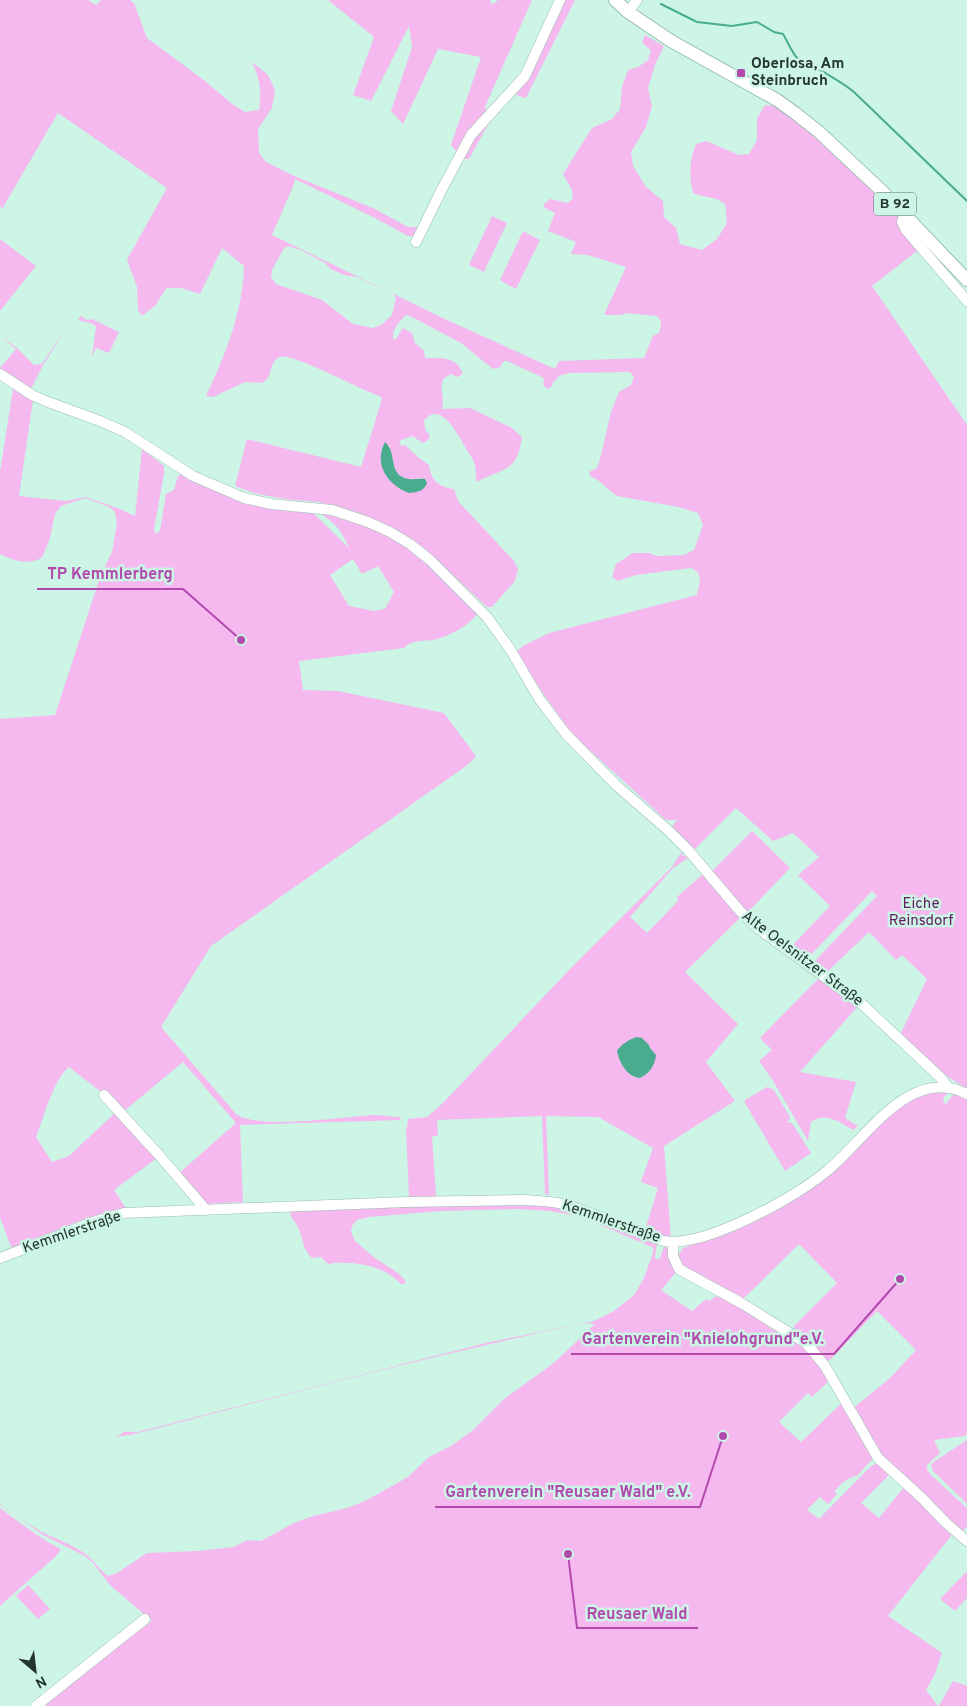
<svg xmlns="http://www.w3.org/2000/svg" width="967" height="1706" viewBox="0 0 967 1706" font-family="Overpass,sans-serif">
<rect width="100%" height="100%" fill="#ccf5e6"/>
<path fill="#f5b8ef" fill-rule="evenodd" d="M0 0H88L96 5 101 0H130L134 3 147 38 205 81 232 104 245 112 259 110C261 91 261 81 252 62L268 75 275 90 272 108 258 129 259 153 266 162 292 175 375 209 408 227H422L413 236H408L375 218 295 179 294 184 272 235 447 320 555 369 559 361 644 358 653 336 659 333C661 326 663 322 657 316L626 313 621 315H604L626 267 588 255 571 254 576 242 548 231 555 213 543 207 545 203 550 199 568 203 573 198 572 190 563 174 592 128 612 119 620 109 622 87 628 70 638 67 648 60 651 51 642 42 645 35 664 46 655 65 648 88 652 106 646 127 631 152 633 166 646 187 663 201 664 217 676 228 680 244 702 250 717 239 727 223 725 204C715 196 705 198 693 193 689 176 689 161 696 144L706 141 739 155 749 154 757 140V118L765 105 775 106 816 136 900 216 902 232 917 251 872 286 967 425V1089L942 1073 901 1033 927 979 902 955 896 960 869 932 826 973 813 963 877 896 872 891 807 959 790 948 830 906 798 875 819 857 793 833 773 841 736 808 693 851 673 831V825L677 820H666L571 733 531 676 516 652 523 646 549 633 697 595 700 580 698 572 691 568 636 575 618 581 612 577 616 564 633 553H650L656 556 684 555 694 550 703 525 698 513 678 507 617 496C607 490 602 480 591 477L589 472 597 468 600 459 611 412 619 392 631 385 634 377 630 372 569 373 559 376 552 384V386L548 389 543 385 544 378 507 361H504L500 367 493 369 461 343 412 317 406 315C399 322 392 329 393 339H396L403 328 412 333 415 343 424 351 425 358C441 358 457 356 463 374L457 377 451 374 443 379C439 390 445 397 442 409L470 408 512 428 522 437C517 472 505 468 476 482 476 476 476 468 474 462 472 457 467 451 464 445 458 434 439 399 424 421L425 429 430 436 428 440 423 443 412 436 399 441 401 446 405 445 419 458 429 465C431 481 439 487 454 489L458 501 514 561 518 569 515 581 492 607H487L427 551 370 518 319 502 293 500 273 497 254 493 235 486 247 439 361 467 382 399 380 396C363 391 290 351 279 357 271 362 271 372 268 378 267 380 264 381 262 383L245 382 213 397 206 396C225 356 243 311 244 266L222 248 200 294 181 288H166L156 305 142 316 138 310 137 287 127 260 167 188 58 113 2 209 0 205ZM288 246 301 250 325 263 331 269 344 275 357 277 393 294 396 298 392 315 381 325 373 328 353 324 322 300 276 284 271 277 272 270 284 248ZM389 445 396 473 399 476 410 480 421 478 402 490C386 476 380 471 382 447Z
M328 0H490L492 5 498 0H532L485 107 490 121 469 159H463L451 145 481 57 438 49 403 124 391 111 412 47 409 26 371 101 353 95 374 37Z
M563 0H575L526 98 516 95Z
M492 216 507 223 484 272 469 265Z
M523 231 540 240 516 289 500 280Z
M0 239 36 266 0 311Z
M81 316 87 320 92 319 119 332 109 353 96 348 92 357 96 327 94 324 78 320Z
M68 326 42 367 32 387 29 389 0 370V368L16 349 0 336 16 347 34 365 42 364Z
M13 389 33 400 19 496 66 501 86 497 120 509 135 516 142 449 164 466V474L154 529 155 534 160 531 166 494 174 490 178 476 183 474 241 502 269 508 311 511 349 548C346 540 340 529 333 523 328 518 323 517 321 511L359 519 426 559 477 614C469 625 451 635 437 639 426 642 412 639 404 648L299 661 303 690 338 691 444 713 476 756 469 764 211 946 161 1027 236 1114C258 1130 343 1117 373 1115 382 1115 391 1117 400 1117L401 1120 240 1125 243 1202 205 1204 185 1182 186 1177 183 1175 178 1174 236 1123 183 1062 123 1112 101 1092 69 1067C54 1078 43 1119 36 1137L52 1162 69 1156 117 1111 140 1142 143 1143 157 1158 114 1190 126 1208C88 1214 52 1233 17 1247H11L0 1217V719L55 715 100 577 112 552 117 523 115 512 109 507 86 498 61 506 55 514 50 538 42 558C26 565 15 561 0 554V472ZM353 559 362 574 378 566 394 592 385 609 374 611 349 606 330 575Z
M752 831 790 868 747 913 711 872Z
M683 850 682 855 688 858 673 868 630 917 647 933 678 901 677 897 704 873 741 917 685 972 738 1024 706 1062 735 1101 664 1146 671 1238 645 1230 658 1188 641 1182 653 1148 598 1117 546 1116 549 1195 545 1194 542 1116 437 1120 438 1136H432L436 1197H409L406 1129 407 1128 408 1119 427 1117 443 1103 570 969 672 867ZM644 1040 653 1052 649 1072 640 1078 632 1076 620 1061Z
M819 978 859 1005 800 1072 856 1082 845 1118 858 1126 853 1130C841 1123 825 1111 811 1122L808 1141 772 1079 759 1061 772 1050 760 1038Z
M767 1087 774 1090 790 1117 788 1123H792L811 1153 785 1171 745 1103V1100Z
M949 1091 944 1097 943 1102 946 1104 954 1093 967 1099V1434L964 1436 934 1440 940 1453 927 1465V1469L931 1475 967 1508V1526L962 1533 886 1462 852 1409 890 1378 916 1350 877 1311 827 1363 795 1332 794 1326 837 1283 799 1244 742 1300 683 1268 678 1256 683 1248 699 1242 805 1192 899 1105 925 1093Z
M507 1203 564 1207 657 1244 655 1257 657 1260 660 1258 664 1247H666L678 1270 661 1290 692 1311 706 1299 709 1301 715 1297 724 1295 773 1330 777 1326 798 1337 815 1360V1363H817L830 1380 812 1397 808 1393 779 1422 801 1442 844 1401 876 1455 857 1476C848 1476 841 1485 834 1491L837 1494 828 1504 820 1497 807 1510 819 1519 870 1467 879 1462 891 1473 861 1503 879 1518 905 1486 954 1532 888 1616 942 1653 934 1676 926 1690 938 1706H41L152 1621 110 1585 93 1563 85 1556 43 1535 0 1505V1504C14 1515 27 1524 42 1532 56 1539 71 1544 84 1553 92 1558 102 1573 108 1576L117 1573 147 1553 198 1551 234 1547 247 1540 261 1541 294 1523 313 1516 347 1508 365 1501 408 1477 429 1457 451 1446 472 1431 503 1400 555 1362 594 1325 590 1323 580 1324C430 1356 282 1396 134 1434L116 1437 0 1469 116 1437 124 1432H137L486 1343 594 1321 614 1311 634 1295 644 1278 654 1250 652 1247 581 1217 551 1211 517 1209 442 1211 369 1217 357 1220 352 1226 351 1232 355 1241 375 1258 398 1273 405 1280V1284H401C384 1265 351 1260 328 1264L321 1257 312 1258C301 1247 304 1239 298 1227 295 1221 291 1219 290 1212L295 1210Z
M967 1440V1504L933 1471 931 1466 932 1463Z
M0 1508C20 1523 39 1538 61 1549L56 1556 0 1606Z
M967 1571V1598L955 1611 940 1599Z
M28 1585 50 1609 38 1619 16 1596Z
M953 1681 967 1686V1706H939Z"/>
<path fill="#49ac8f" d="M385 442C398 453 387 476 409 479 414 480 420 478 425 479L427 483C424 491 418 492 409 493 388 485 373 465 385 442Z
M637 1037 642 1038 649 1045 650 1048 656 1055C655 1065 650 1073 640 1078 627 1077 619 1062 617 1051 621 1044 630 1039 637 1037Z"/>
<g fill="none" stroke-linecap="round" stroke-linejoin="round">
<path stroke="#49ac8f" stroke-width="2" d="M661 4 697 22 732 26 757 22 774 32 783 34C788 42 791 51 797 58 804 66 814 66 822 71 833 78 845 84 855 93L967 201"/>
<defs>
<path id="minor" d="M628 12 637 0
M905 213 902 222 906 230 967 301
M416 242 442 189 471 135 525 76 560 0
M0 374 32 395 48 402 100 421 125 432 193 476 244 498 271 504 332 510 368 522 390 532 410 544 430 560 487 617 510 649 540 700 566 734 616 785 669 831 689 851 740 911 756 927 864 1006 941 1078 949 1088
M104 1095 159 1155 206 1210
M673 1243V1256L679 1269 743 1304 806 1343 825 1366 878 1458 922 1498 946 1523 967 1541
M0 1258 99 1220 124 1213 406 1202 524 1200C537 1201 550 1201 563 1204 597 1212 629 1231 664 1241 704 1248 797 1197 828 1170 865 1140 910 1064 967 1094
M36 1706 145 1619"/>
<path id="major" d="M615 0 628 12 671 41 777 100 795 113 819 132 884 193 967 280"/>
</defs>
<use href="#minor" stroke="#97beb0" stroke-width="11"/>
<use href="#major" stroke="#97beb0" stroke-width="14"/>
<use href="#minor" stroke="#fff" stroke-width="10"/>
<use href="#major" stroke="#fff" stroke-width="12"/>
</g>
<rect fill="#b24aae" stroke="#ccf5e6" stroke-width="2" x="736" y="68" width="10" height="10" rx="2.5"/>
<g text-anchor="middle" dominant-baseline="central" stroke-width="5" stroke-linejoin="round" paint-order="stroke">
<rect fill="#ccf5e6" stroke="#566e66" stroke-width="1" x="874" y="192.5" width="42" height="23" rx="4"/>
<g font-size="14" font-weight="bold" fill="#24342f">
<text x="895" y="204">B 92</text>
</g>
<g font-size="15" font-weight="bold" fill="#24342f" stroke="#ccf5e6" text-anchor="start">
<text x="751" y="64">Oberlosa, Am<tspan x="751" dy="17">Steinbruch</tspan></text>
</g>
<g font-size="15" fill="#621b5f" stroke="#ccf5e6">
<text x="921" y="904">Eiche<tspan x="921" dy="17">Reinsdorf</tspan></text>
</g>
<g font-size="15" fill="#24342f" stroke="#ccf5e6">
<text transform="translate(802 959) rotate(37)">Alte Oelsnitzer Straße</text>
<text transform="translate(611 1222) rotate(19)">Kemmlerstraße</text>
<text transform="translate(72 1233) rotate(-19)">Kemmlerstraße</text>
</g>
</g>
<path fill="none" stroke="#b24aae" stroke-width="2" d="M241 640L183 589H37M900 1279L834 1354H571M723 1436L700 1507H435M568 1554L577 1628H698"/>
<g fill="#b24aae" stroke="#ccf5e6" stroke-width="2">
<circle cx="241" cy="640" r="5"/>
<circle cx="900" cy="1279" r="5"/>
<circle cx="723" cy="1436" r="5"/>
<circle cx="568" cy="1554" r="5"/>
</g>
<g font-size="16" text-anchor="middle" font-weight="bold" fill="#b24aae" stroke="#ccf5e6" stroke-width="5" stroke-linejoin="round" paint-order="stroke">
<text x="110" y="579">TP Kemmlerberg</text>
<text x="703" y="1344">Gartenverein "Knielohgrund"e.V.</text>
<text x="568" y="1497">Gartenverein "Reusaer Wald" e.V.</text>
<text x="637" y="1619">Reusaer Wald</text>
</g>
<g transform="translate(35 1671) rotate(152)" stroke="#ccf5e6" stroke-width="4" paint-order="stroke">
<path d="M0-4L9 19L0 12L-9 19Z" fill="#24342f"/>
<text y="-8" font-size="14" font-weight="bold" text-anchor="middle" fill="#24342f">N</text>
</g>
</svg>
